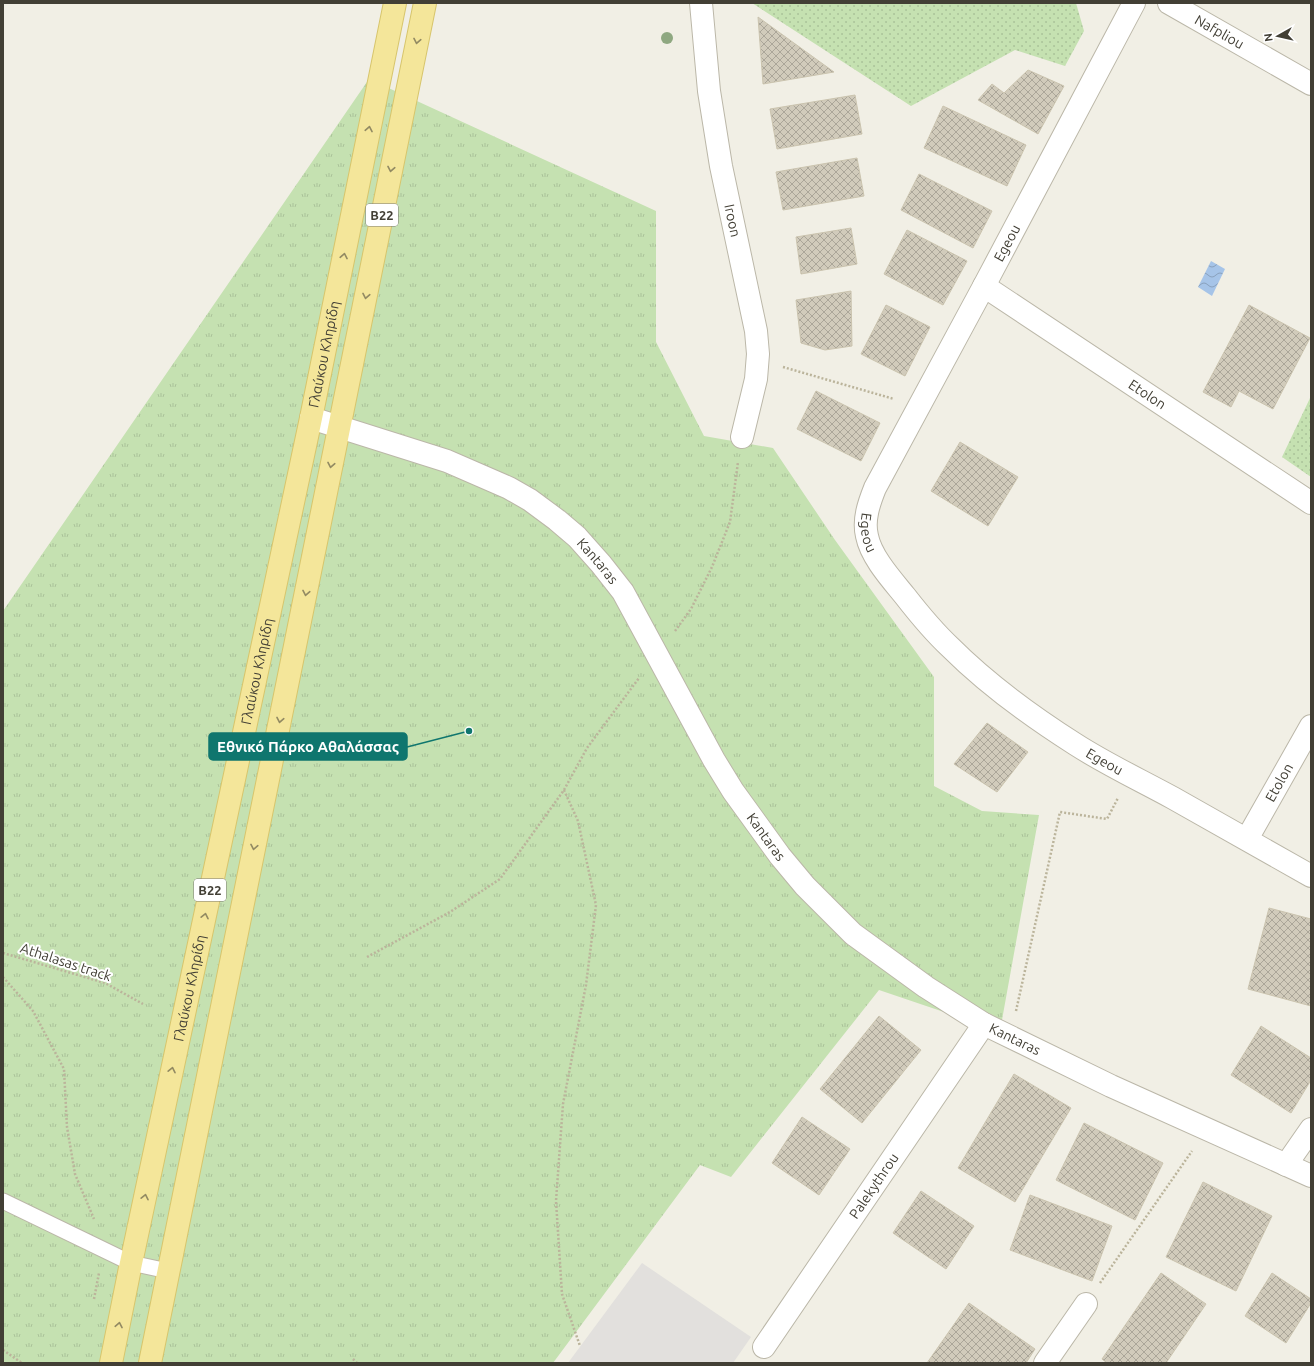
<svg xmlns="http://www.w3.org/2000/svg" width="1314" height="1366" viewBox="0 0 1314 1366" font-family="Ubuntu,sans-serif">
<defs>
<pattern id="grass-dots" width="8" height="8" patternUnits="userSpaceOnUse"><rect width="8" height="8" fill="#c5e1b1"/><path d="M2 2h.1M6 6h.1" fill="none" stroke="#aac299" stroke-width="1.8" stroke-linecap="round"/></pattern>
<pattern id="park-tufts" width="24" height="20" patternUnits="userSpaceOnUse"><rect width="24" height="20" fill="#c5e1b1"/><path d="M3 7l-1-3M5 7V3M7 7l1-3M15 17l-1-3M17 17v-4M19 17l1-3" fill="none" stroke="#aac299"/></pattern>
<pattern id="water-waves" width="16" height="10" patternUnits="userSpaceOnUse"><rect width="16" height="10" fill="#a6c4e8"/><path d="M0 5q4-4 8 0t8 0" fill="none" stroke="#89a1bd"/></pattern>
<pattern id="building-cross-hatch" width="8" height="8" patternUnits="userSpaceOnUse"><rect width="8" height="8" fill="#d1cbbb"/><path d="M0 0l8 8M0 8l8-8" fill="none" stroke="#aba699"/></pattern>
</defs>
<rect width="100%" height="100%" fill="#f1efe5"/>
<path fill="url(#grass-dots)" d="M752 3H1076L1084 31 1065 66 1015 50 911 106Z
M1311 396V477L1282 457Z"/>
<path fill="url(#park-tufts)" d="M369 79 656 211V342L704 436 773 448 835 540 934 677V786L982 811 1039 815 1000 1031 879 990 731 1177 700 1165 553 1363H3V611Z"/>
<path fill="#e2e0dd" d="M642 1263 751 1337 733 1363H568Z"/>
<path fill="url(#water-waves)" d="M1211 261 1225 269 1212 296 1198 287Z"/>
<path fill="url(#building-cross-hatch)" stroke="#cbc4af" d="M758 17 834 72 763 84Z
M1028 70 1064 86 1038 134 978 100 992 84 1004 93Z
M855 95 862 134 777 149 770 109Z
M943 106 1026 145 1007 186 924 148Z
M857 158 864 196 783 210 776 172Z
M919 174 992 211 973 248 901 210Z
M851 228 857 264 801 274 796 237Z
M907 230 967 261 943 305 884 274Z
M851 291 852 346 825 350 801 343 796 300Z
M886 305 930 327 905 376 861 354Z
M1249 305 1310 338 1273 409 1239 391 1231 407 1203 392Z
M816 391 880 423 861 461 797 429Z
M960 442 1018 477 988 526 931 491Z
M987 723 1028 752 997 792 954 764Z
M1269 908 1311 919V1006L1248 989Z
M879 1016 921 1050 862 1123 820 1089Z
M1261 1026 1311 1058V1080L1291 1113 1231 1075Z
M1014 1074 1071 1108 1015 1202 958 1168Z
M802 1117 850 1149 819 1195 772 1163Z
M1084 1123 1163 1163 1135 1220 1056 1180Z
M1203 1182 1272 1216 1236 1291 1166 1257Z
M921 1191 974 1226 946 1269 893 1233Z
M1030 1195 1112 1226 1092 1281 1010 1250Z
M1161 1273 1206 1304 1166 1363H1107L1102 1359Z
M1272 1273 1311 1299V1303L1286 1343 1245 1316Z
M969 1303 1035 1349 1026 1363H927Z"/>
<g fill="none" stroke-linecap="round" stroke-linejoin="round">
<defs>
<path id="service" d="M3 1201 131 1263 168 1271"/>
<g id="minor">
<path id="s1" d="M701 3 709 91 721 166 756 331 758 354 756 379 742 437"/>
<path id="s2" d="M1134 3 984 286 875 488C869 503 863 520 867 536 871 557 892 580 905 596 919 614 934 632 950 647 987 684 1031 716 1075 744 1106 764 1140 780 1173 798 1219 824 1265 850 1311 876"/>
<path id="s3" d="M1169 3 1311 84"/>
<path id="s4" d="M984 286 1311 503"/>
<path id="s5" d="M311 418 447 461 509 488 530 500 557 520 577 537 601 564 623 592 714 760 733 791 780 856 805 886 853 934 926 987 984 1024 1111 1086 1311 1176"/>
<path id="s6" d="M1247 839 1311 726"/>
<path d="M1286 1165 1311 1129"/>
<path id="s7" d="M764 1347 984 1024"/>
<path d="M1045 1363 1086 1304"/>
</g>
<g id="primary">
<path id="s8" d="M111 1363 131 1263 311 418 395 3"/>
<path d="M150 1363 425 3"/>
</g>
</defs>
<use href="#service" stroke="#bbb7a8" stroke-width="17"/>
<use href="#minor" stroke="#bbb7a8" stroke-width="24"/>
<use href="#primary" stroke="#d7c56c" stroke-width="24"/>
<path stroke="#bbb49b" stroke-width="2.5" stroke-dasharray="2 2" stroke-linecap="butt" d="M783 367 894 399
M675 631 691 609 712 567 730 522 738 462
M564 790 578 821 596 905 586 985 563 1104 556 1201 562 1294 580 1346
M3 953 105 983 143 1004
M367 957 450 912 500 879 564 790 587 748 639 678
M3 977 33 1011 64 1069 67 1127 75 1174 94 1219
M1016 1011 1060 812 1107 819 1118 798
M1100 1283 1192 1151
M94 1299 99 1273
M3 1350 22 1363
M353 1359 357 1363"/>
<use href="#service" stroke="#fff" stroke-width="15"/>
<use href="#minor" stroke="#fff" stroke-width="22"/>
<use href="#primary" stroke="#f4e69a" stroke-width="22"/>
</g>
<circle fill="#8fa881" cx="667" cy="38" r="6"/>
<defs><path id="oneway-chevron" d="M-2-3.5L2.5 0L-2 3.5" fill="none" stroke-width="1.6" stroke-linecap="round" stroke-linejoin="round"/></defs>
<g stroke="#928a62">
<use href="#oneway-chevron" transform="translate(417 41) rotate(101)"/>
<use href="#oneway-chevron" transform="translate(369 129) rotate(-79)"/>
<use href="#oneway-chevron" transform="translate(391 169) rotate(101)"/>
<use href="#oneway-chevron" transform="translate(344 256) rotate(-79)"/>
<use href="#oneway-chevron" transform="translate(366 296) rotate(101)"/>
<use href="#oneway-chevron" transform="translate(331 465) rotate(101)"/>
<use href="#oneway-chevron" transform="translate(306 593) rotate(101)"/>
<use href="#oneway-chevron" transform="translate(280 720) rotate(101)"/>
<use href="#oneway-chevron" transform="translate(254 847) rotate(101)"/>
<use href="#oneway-chevron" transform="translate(205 916) rotate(-78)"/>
<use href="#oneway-chevron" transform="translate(172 1070) rotate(-78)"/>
<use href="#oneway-chevron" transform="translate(145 1197) rotate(-78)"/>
<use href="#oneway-chevron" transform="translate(119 1325) rotate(-79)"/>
</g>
<g text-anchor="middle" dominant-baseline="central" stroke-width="4" stroke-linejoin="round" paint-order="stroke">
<g fill="#fff" stroke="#7b7972" stroke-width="1">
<rect x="366" y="204" width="32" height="22" rx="3"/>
<rect x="194" y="879" width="32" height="22" rx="3"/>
</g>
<g font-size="13" font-weight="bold" fill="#423f35">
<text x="382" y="215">B22</text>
<text x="210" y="890">B22</text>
</g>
<g font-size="14" fill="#423f35" stroke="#fff">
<text stroke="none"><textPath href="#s3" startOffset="58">Nafpliou</textPath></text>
<text stroke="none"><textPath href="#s1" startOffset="220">Iroon</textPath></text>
<text transform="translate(1007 243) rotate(-62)">Egeou</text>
<text stroke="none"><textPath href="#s8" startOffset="1031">Γλαύκου Κληρίδη</textPath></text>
<text stroke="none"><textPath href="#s4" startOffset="196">Etolon</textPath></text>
<text stroke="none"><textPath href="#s2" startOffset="596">Egeou</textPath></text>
<text stroke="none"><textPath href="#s5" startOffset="326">Kantaras</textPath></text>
<text stroke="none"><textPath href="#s8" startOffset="707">Γλαύκου Κληρίδη</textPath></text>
<text stroke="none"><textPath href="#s2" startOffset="932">Egeou</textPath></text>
<text stroke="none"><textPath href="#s6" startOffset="65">Etolon</textPath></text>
<text stroke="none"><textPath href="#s5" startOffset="650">Kantaras</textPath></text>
<text transform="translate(66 962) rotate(18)">Athalasas track</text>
<text stroke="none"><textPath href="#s8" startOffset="383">Γλαύκου Κληρίδη</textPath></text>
<text stroke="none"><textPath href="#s5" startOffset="974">Kantaras</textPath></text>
<text stroke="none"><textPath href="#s7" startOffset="195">Palekythrou</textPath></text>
</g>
</g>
<path fill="none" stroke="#0f766e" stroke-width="1.5" d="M469 731L407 747"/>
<circle fill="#0f766e" stroke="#fff" stroke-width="1.5" cx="469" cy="731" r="4"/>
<rect fill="#0f766e" stroke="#0f766e" stroke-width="1.5" x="209" y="733" width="198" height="27" rx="4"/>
<g font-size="15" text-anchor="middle" font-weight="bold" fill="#fff">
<text x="308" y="752">Εθνικό Πάρκο Αθαλάσσας</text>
</g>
<rect width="1314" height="1366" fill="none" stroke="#423f35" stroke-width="8"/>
<g transform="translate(1278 36) rotate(262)" stroke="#ffffff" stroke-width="3" paint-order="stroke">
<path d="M0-3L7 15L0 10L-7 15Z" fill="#423f35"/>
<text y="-6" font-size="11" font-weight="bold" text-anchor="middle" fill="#423f35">N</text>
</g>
</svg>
